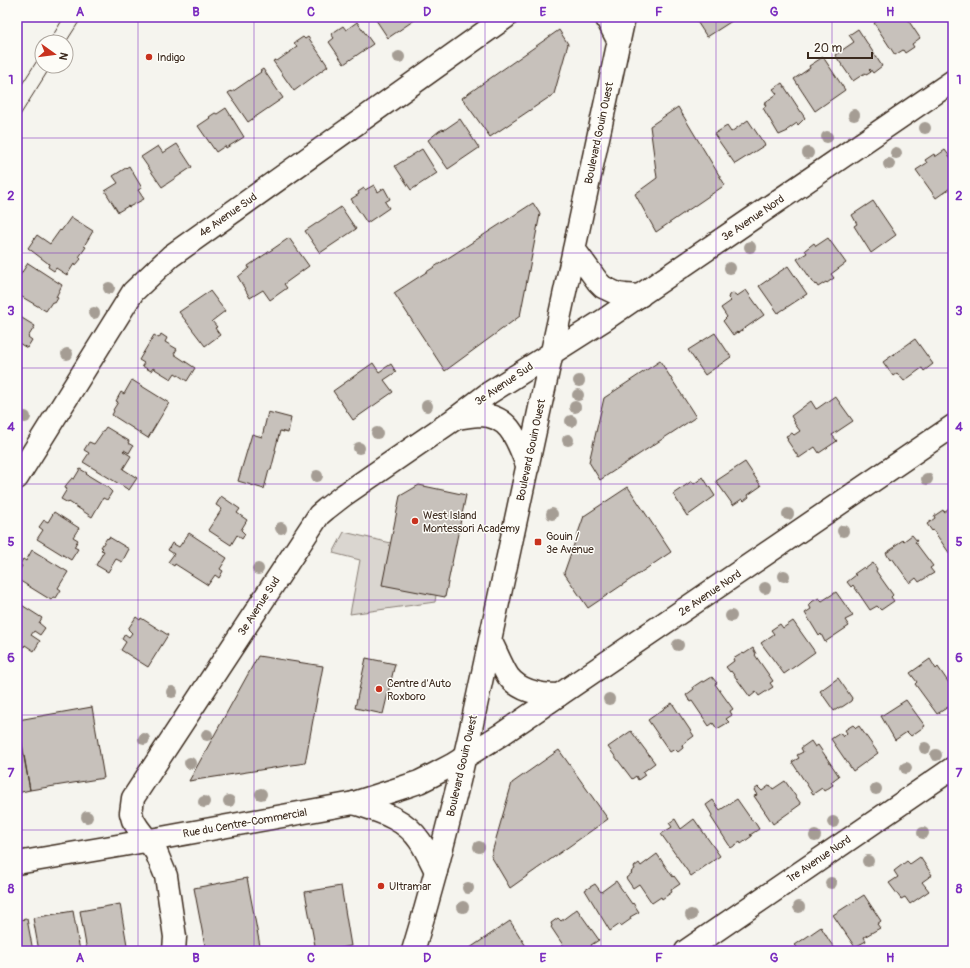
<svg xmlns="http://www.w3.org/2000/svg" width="970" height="968" viewBox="0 0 970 968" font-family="Pangolin,sans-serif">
<rect width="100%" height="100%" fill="#f5f4ee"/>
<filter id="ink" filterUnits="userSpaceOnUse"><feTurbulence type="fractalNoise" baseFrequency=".025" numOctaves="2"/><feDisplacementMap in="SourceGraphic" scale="8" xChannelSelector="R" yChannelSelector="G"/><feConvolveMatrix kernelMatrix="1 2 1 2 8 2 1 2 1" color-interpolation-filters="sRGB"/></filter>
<g filter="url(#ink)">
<path fill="#dad6d0" stroke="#8a8077" d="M344 532 391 543 436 595 435 602 350 614 360 560 333 553Z"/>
<path fill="#c7c1bb" stroke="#3b2a1e" d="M374 17H419L388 38Z
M694 17H738L707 37Z
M881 17H906L920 38 912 44 914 47 905 53 903 50 895 55 874 23 882 18Z
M357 22 373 44 344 64 329 42 334 38 331 34 343 26 346 30Z
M858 29 882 66 873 73 870 69 869 70 871 72 868 74 866 75 865 73 853 81 835 55 854 42 849 35Z
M559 30 568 44 554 94 490 137 462 98Z
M303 37 305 39 308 37 328 66 294 91 273 61 276 60 277 61 297 47 294 43Z
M823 57 845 90 815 111 794 79 810 68 809 66Z
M263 69 283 98 248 122 228 93 231 91 232 92 261 72 260 71Z
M782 83 805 118 798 125 797 123 787 130 788 131 779 135 763 108 766 106 764 103 777 94 773 89Z
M678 107 725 185 656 232 635 194 657 178 650 126Z
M226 108 244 137 226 148 225 146 216 152 198 126 210 118 209 117 215 113 217 114Z
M460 119 479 148 448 169 428 140 439 131 443 129 444 130Z
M748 120 765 145 735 164 714 134 727 126 731 132Z
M177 144 192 167 162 187 141 157 158 146 163 153Z
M422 149 437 173 411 190 395 166Z
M945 150 953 161V186L936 198 916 170 927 163 925 160 934 154 935 157Z
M129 166 142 188 138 190 144 199 129 207 128 206 118 212 105 191 118 183 113 176Z
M374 185 378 192 384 188 390 199 385 202 389 208 367 223 351 199 359 194 358 192 364 188 365 190Z
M873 201 896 235 871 253 854 226 857 224 852 215Z
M533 203 540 214 520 316 445 371 394 293Z
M341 207 356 229 320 253 305 231Z
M71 217 93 231 84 246 86 247 79 257 81 259 76 265 74 264 67 275 56 268 54 271 48 267 49 264 28 248 37 235 50 244 60 230 61 231Z
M289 238 309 266 284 284 287 288 270 300 263 290 250 298 238 277 249 268 248 266Z
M828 238 846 263 831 274 834 278 827 283 826 282 818 287 816 284 815 285 797 259 807 253 805 250 814 243 816 246Z
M28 263 62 285 56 297 58 298 55 303 52 302 46 311 17 294V280Z
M788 266 807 294 778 313 759 286Z
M746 290 764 315 738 333 737 332 733 335 723 321 727 317 721 308 731 301 728 298 729 295 733 293 736 295 737 296Z
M210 291 225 311 212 321 217 327 215 328 220 335 205 346 179 312Z
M17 315 35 326 28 337 32 340 27 348 17 342Z
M715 333 731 357 705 375 688 350Z
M161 334 167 338 165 342 177 349 174 354 195 368 187 381 175 373 171 379 153 368 151 371 142 366 144 363 139 360 154 335 159 338Z
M915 339 933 364 924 371 922 368 904 381 897 373 893 376 883 362Z
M660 361 696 417 600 480 589 462 604 398Z
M373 363 379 372 391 364 396 372 384 380 393 392 353 420 333 391Z
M132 380 169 403 148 438 112 415 114 411 113 410 118 402 116 401 121 392 124 394Z
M835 396 853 421 832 435 837 441 819 453 815 447 799 458 787 440 788 439 786 436 792 433 794 435 800 431 794 423H795L791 416 811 401 816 409 818 408Z
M268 412 291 418 288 433 280 431 275 450H276L271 470H269L264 489 238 481 252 434 262 437Z
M106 427 129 441 128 443 133 446 129 453 124 450 123 451 131 456 123 469 137 478 129 490 83 462 89 453 84 450 89 442 94 444Z
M745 462 761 486 748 495 749 497 744 501 742 499 733 505 716 481Z
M80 469 87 473 86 474 109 488V489L112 492 107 500 103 498 92 517 69 502 68 503 61 499 67 489 65 488 66 485 72 478 74 479Z
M703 477 715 496 687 516 673 494 692 481 694 484Z
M419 485 466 495 445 597 382 585 400 496Z
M628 487 671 552 588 608 564 573 584 516Z
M221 496 240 509 237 513 247 520 241 530 245 534 242 539 237 535 231 545 208 530 222 509 216 505Z
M953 505V552L950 554 933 530 932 531 927 524 935 518 934 516 943 510 944 512Z
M54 512 79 528 73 537 78 540 74 547 78 549 71 560 37 539 43 530 39 527 44 520 48 522Z
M189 533 227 558 220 569 223 571 219 578 215 575 208 585 175 564 174 566 168 562 174 554 168 550 172 543 179 547Z
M912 535 917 541 915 542 933 566 930 568 934 573 919 582 916 578 910 583 892 558 890 560 886 553 895 547 894 546 903 540 904 541Z
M109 537 129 549 122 562 116 559 108 572 96 565 104 551 101 550 103 548 101 547 107 538 108 539Z
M32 550 68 572 58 588 61 590 56 598 53 597 51 600 17 579V574L22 566 20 564 23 559 26 561Z
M873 563 877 569 876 571 893 595 891 597 894 601 881 610 877 606 870 610 853 585 851 587 847 582 856 575 854 574 864 567 865 569Z
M836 592 853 616 845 620 849 626 825 642 821 634 819 636 805 613 811 609 809 605 813 601 819 598 822 601Z
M17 602 42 618 39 623 45 628 40 635 34 631 31 635 40 641 34 651 25 645 24 647 17 643Z
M136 617 140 620 141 618 168 635 148 667 121 650 126 642 122 639 125 634 129 637 132 633 128 629Z
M793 621 815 652 784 674 761 643 774 634 771 630 780 624 783 628Z
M753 648 756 654 755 655 773 681 770 683 773 687 759 696 756 692 750 697 731 671 730 672 726 667 734 661 733 659 743 653 744 654Z
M258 656 323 666 305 763 189 781Z
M366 658 395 664 383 714 355 708Z
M930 659 936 669 938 667 953 689V704L937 714 915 684 917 682 910 673Z
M712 677 717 683 715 684 733 709 730 711 732 715 726 719 729 722 717 729 713 723 709 726 692 701 690 702 686 695 694 689 693 687 702 681 704 682Z
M838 678 852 698 851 701 842 707H840L834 711 820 691Z
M906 700 925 726 911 736 907 732 895 740 881 716Z
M672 703 694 736 682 745 683 748 678 752 675 749 670 752 648 720Z
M92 707 104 778 30 790 18 720Z
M17 719 30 790 17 793Z
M853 725 856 728 859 726 878 753 853 771 831 739 840 733 843 737 847 733 845 730Z
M631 731 655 763 643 772 645 775 638 780 636 776 632 779 608 747Z
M811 741 815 747 818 745 839 776 831 782 833 785 824 791 822 788 813 794 792 762 799 758 797 755 803 752 801 748Z
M559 750 608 819 510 888 491 856 512 783Z
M785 781 801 804 773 824 754 796 757 795 754 790 758 787 762 791 770 785 773 789Z
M737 799 753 822 754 821 759 829 750 835 752 836 741 844 740 842 731 848 711 817 712 815 706 805 713 800 720 810Z
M675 819 681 829 694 819 720 856 691 876 661 834 672 827 669 823Z
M657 854 673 877 674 876 680 884 671 890 672 892 662 899 661 897 652 903 639 884 633 888 626 878 632 873 631 872 635 869 634 867 639 863 641 866Z
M920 857 932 875 922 882 929 891 910 904 905 897 901 899 889 883 898 877 894 871 907 861 910 864Z
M247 878 261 951H206L194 888Z
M616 881 632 904 633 903 639 912 630 917 631 919 621 926 620 924 610 931 585 890 595 884 601 892Z
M341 886 351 946 325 951H316L305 892Z
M864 895 881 921 877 924 880 928 864 937 866 941 855 947 833 915Z
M120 904 128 951H87L80 911Z
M577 909 599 940 591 945 592 947 586 951H567L551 927 552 926 551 923 558 918 561 921Z
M73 911 80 951H39L33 918Z
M27 919 33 951H17V920Z
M510 921 529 951H472L470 948Z
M821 927 830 942 837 951H792L797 947 795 945Z"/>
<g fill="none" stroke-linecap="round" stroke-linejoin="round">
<defs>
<path id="minor" d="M17 478 133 292 171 256 506 17
M17 863 123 845 354 803 404 787 419 782 433 775 452 765 502 734 953 426
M424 914 436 871
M174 951 175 937 166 876 156 852 138 828 133 820 131 813 133 798 319 515 326 509 344 495 456 418 489 393 604 320 953 81
M686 951 953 768"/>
<path id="major" d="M606 17 619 42
M574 249 598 282 603 287 618 294 625 295 640 296
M456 418C464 417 473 415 481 415 512 416 518 444 528 467
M490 640C496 651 501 665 508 676 520 692 541 695 559 695
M354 803C378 811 405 818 420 841 426 850 431 861 436 871
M436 871 459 781 470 733 624 17
M413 951 424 914"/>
</defs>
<use href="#minor" stroke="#3b2a1e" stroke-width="25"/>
<use href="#major" stroke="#3b2a1e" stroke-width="25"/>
<use href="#minor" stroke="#fdfcf7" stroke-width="22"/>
<use href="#major" stroke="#fdfcf7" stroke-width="22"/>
<path stroke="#3b2a1e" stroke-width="1" d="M49 42 64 17
M66 42 82 17
M17 92 42 53
M17 120 51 66"/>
</g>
<g fill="#a59d94">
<circle cx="399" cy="57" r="6"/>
<circle cx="854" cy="115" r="6"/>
<circle cx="925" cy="128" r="6"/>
<circle cx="827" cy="137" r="6"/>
<circle cx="808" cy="153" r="6"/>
<circle cx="896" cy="153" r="6"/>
<circle cx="889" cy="164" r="6"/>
<circle cx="750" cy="247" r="6"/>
<circle cx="730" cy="268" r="6"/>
<circle cx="109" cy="288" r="6"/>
<circle cx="94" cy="313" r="6"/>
<circle cx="67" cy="354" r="6"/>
<circle cx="579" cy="381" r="6"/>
<circle cx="578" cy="395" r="6"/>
<circle cx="427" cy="406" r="6"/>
<circle cx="575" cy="407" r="6"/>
<circle cx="25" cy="417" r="6"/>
<circle cx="571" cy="421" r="6"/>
<circle cx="377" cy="433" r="6"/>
<circle cx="568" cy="440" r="6"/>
<circle cx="359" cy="448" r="6"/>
<circle cx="317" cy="476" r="6"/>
<circle cx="927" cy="479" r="6"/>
<circle cx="552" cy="514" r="6"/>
<circle cx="788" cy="514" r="6"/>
<circle cx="281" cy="528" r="6"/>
<circle cx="843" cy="531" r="6"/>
<circle cx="258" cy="569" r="6"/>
<circle cx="784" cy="576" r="6"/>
<circle cx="765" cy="588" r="6"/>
<circle cx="731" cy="616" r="6"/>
<circle cx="678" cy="645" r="6"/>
<circle cx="172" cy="692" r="6"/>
<circle cx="609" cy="699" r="6"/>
<circle cx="207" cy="735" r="6"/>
<circle cx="144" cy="739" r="6"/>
<circle cx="925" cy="748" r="6"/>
<circle cx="936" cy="755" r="6"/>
<circle cx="190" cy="763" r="6"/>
<circle cx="906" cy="768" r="6"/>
<circle cx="876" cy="789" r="6"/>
<circle cx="261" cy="794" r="6"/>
<circle cx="229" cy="801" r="6"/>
<circle cx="204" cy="802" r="6"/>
<circle cx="87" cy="817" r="6"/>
<circle cx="833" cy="822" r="6"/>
<circle cx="923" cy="833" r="6"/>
<circle cx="815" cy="836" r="6"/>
<circle cx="479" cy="847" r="6"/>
<circle cx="868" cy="861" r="6"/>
<circle cx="831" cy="883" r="6"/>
<circle cx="468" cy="888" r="6"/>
<circle cx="463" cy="907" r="6"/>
<circle cx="799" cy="907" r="6"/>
<circle cx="691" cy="915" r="6"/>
</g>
</g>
<path fill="none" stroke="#7b2cbf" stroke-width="1" stroke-opacity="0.55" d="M138 17V951M254 17V951M369 17V951M485 17V951M601 17V951M716 17V951M832 17V951M17 138H953M17 253H953M17 368H953M17 484H953M17 600H953M17 715H953M17 830H953"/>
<g fill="#c8321e" stroke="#fdfcf7" stroke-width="1.5">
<circle cx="149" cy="57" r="4"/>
<circle cx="415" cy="521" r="4"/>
<rect x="534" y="538" width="8" height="8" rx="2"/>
<circle cx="379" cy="689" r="4"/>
<circle cx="381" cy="886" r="4"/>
</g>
<g text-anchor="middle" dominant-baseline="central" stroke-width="3" stroke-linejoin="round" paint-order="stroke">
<g font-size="11" fill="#3b2a1e" stroke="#fdfcf7" text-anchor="start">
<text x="157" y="57">Indigo</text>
<text x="423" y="515">West Island<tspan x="423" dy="13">Montessori Academy</tspan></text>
<text x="546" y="536">Gouin /<tspan x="546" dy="13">3e Avenue</tspan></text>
<text x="387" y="683">Centre d'Auto<tspan x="387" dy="13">Roxboro</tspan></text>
<text x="389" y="886">Ultramar</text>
</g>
<g font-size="11" fill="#3b2a1e" stroke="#fdfcf7">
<text transform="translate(599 133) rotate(-78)">Boulevard Gouin Ouest</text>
<text transform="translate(228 215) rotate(-35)">4e Avenue Sud</text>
<text transform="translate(753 218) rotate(-34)">3e Avenue Nord</text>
<text transform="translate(504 384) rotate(-34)">3e Avenue Sud</text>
<text transform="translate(531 450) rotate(-78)">Boulevard Gouin Ouest</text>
<text transform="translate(710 593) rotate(-34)">2e Avenue Nord</text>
<text transform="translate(259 606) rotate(-57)">3e Avenue Sud</text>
<text transform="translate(462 766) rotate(-77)">Boulevard Gouin Ouest</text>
<text transform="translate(245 823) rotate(-10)">Rue du Centre-Commercial</text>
<text transform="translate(819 859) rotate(-34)">1re Avenue Nord</text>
</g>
</g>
<rect width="970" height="968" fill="none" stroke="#fdfcf7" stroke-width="44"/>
<g transform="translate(54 54) rotate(104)"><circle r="19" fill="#fdfcf7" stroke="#afa8a0"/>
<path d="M0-3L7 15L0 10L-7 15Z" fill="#c8321e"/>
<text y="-6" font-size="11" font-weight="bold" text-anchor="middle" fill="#3b2a1e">N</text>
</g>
<path d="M808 52v6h64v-6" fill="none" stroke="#3b2a1e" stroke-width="2"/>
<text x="814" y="52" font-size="12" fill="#3b2a1e" stroke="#fdfcf7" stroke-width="3" paint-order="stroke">20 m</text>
<rect x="22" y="22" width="926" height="924" fill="none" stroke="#7b2cbf" stroke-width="1.5"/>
<g font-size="13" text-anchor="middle" font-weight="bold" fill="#7b2cbf">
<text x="80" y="16">A</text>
<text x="196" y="16">B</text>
<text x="311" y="16">C</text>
<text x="427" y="16">D</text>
<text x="543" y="16">E</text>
<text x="659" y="16">F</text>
<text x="774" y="16">G</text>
<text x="890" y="16">H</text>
<text x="11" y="84">1</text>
<text x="959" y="84">1</text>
<text x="11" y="200">2</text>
<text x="959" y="200">2</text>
<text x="11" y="315">3</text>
<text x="959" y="315">3</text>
<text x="11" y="431">4</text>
<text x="959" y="431">4</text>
<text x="11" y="546">5</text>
<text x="959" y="546">5</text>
<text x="11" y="662">6</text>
<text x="959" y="662">6</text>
<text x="11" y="777">7</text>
<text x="959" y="777">7</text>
<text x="11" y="893">8</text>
<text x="959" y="893">8</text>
<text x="80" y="962">A</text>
<text x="196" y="962">B</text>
<text x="311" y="962">C</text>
<text x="427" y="962">D</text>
<text x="543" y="962">E</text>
<text x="659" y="962">F</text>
<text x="774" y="962">G</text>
<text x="890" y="962">H</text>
</g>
</svg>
